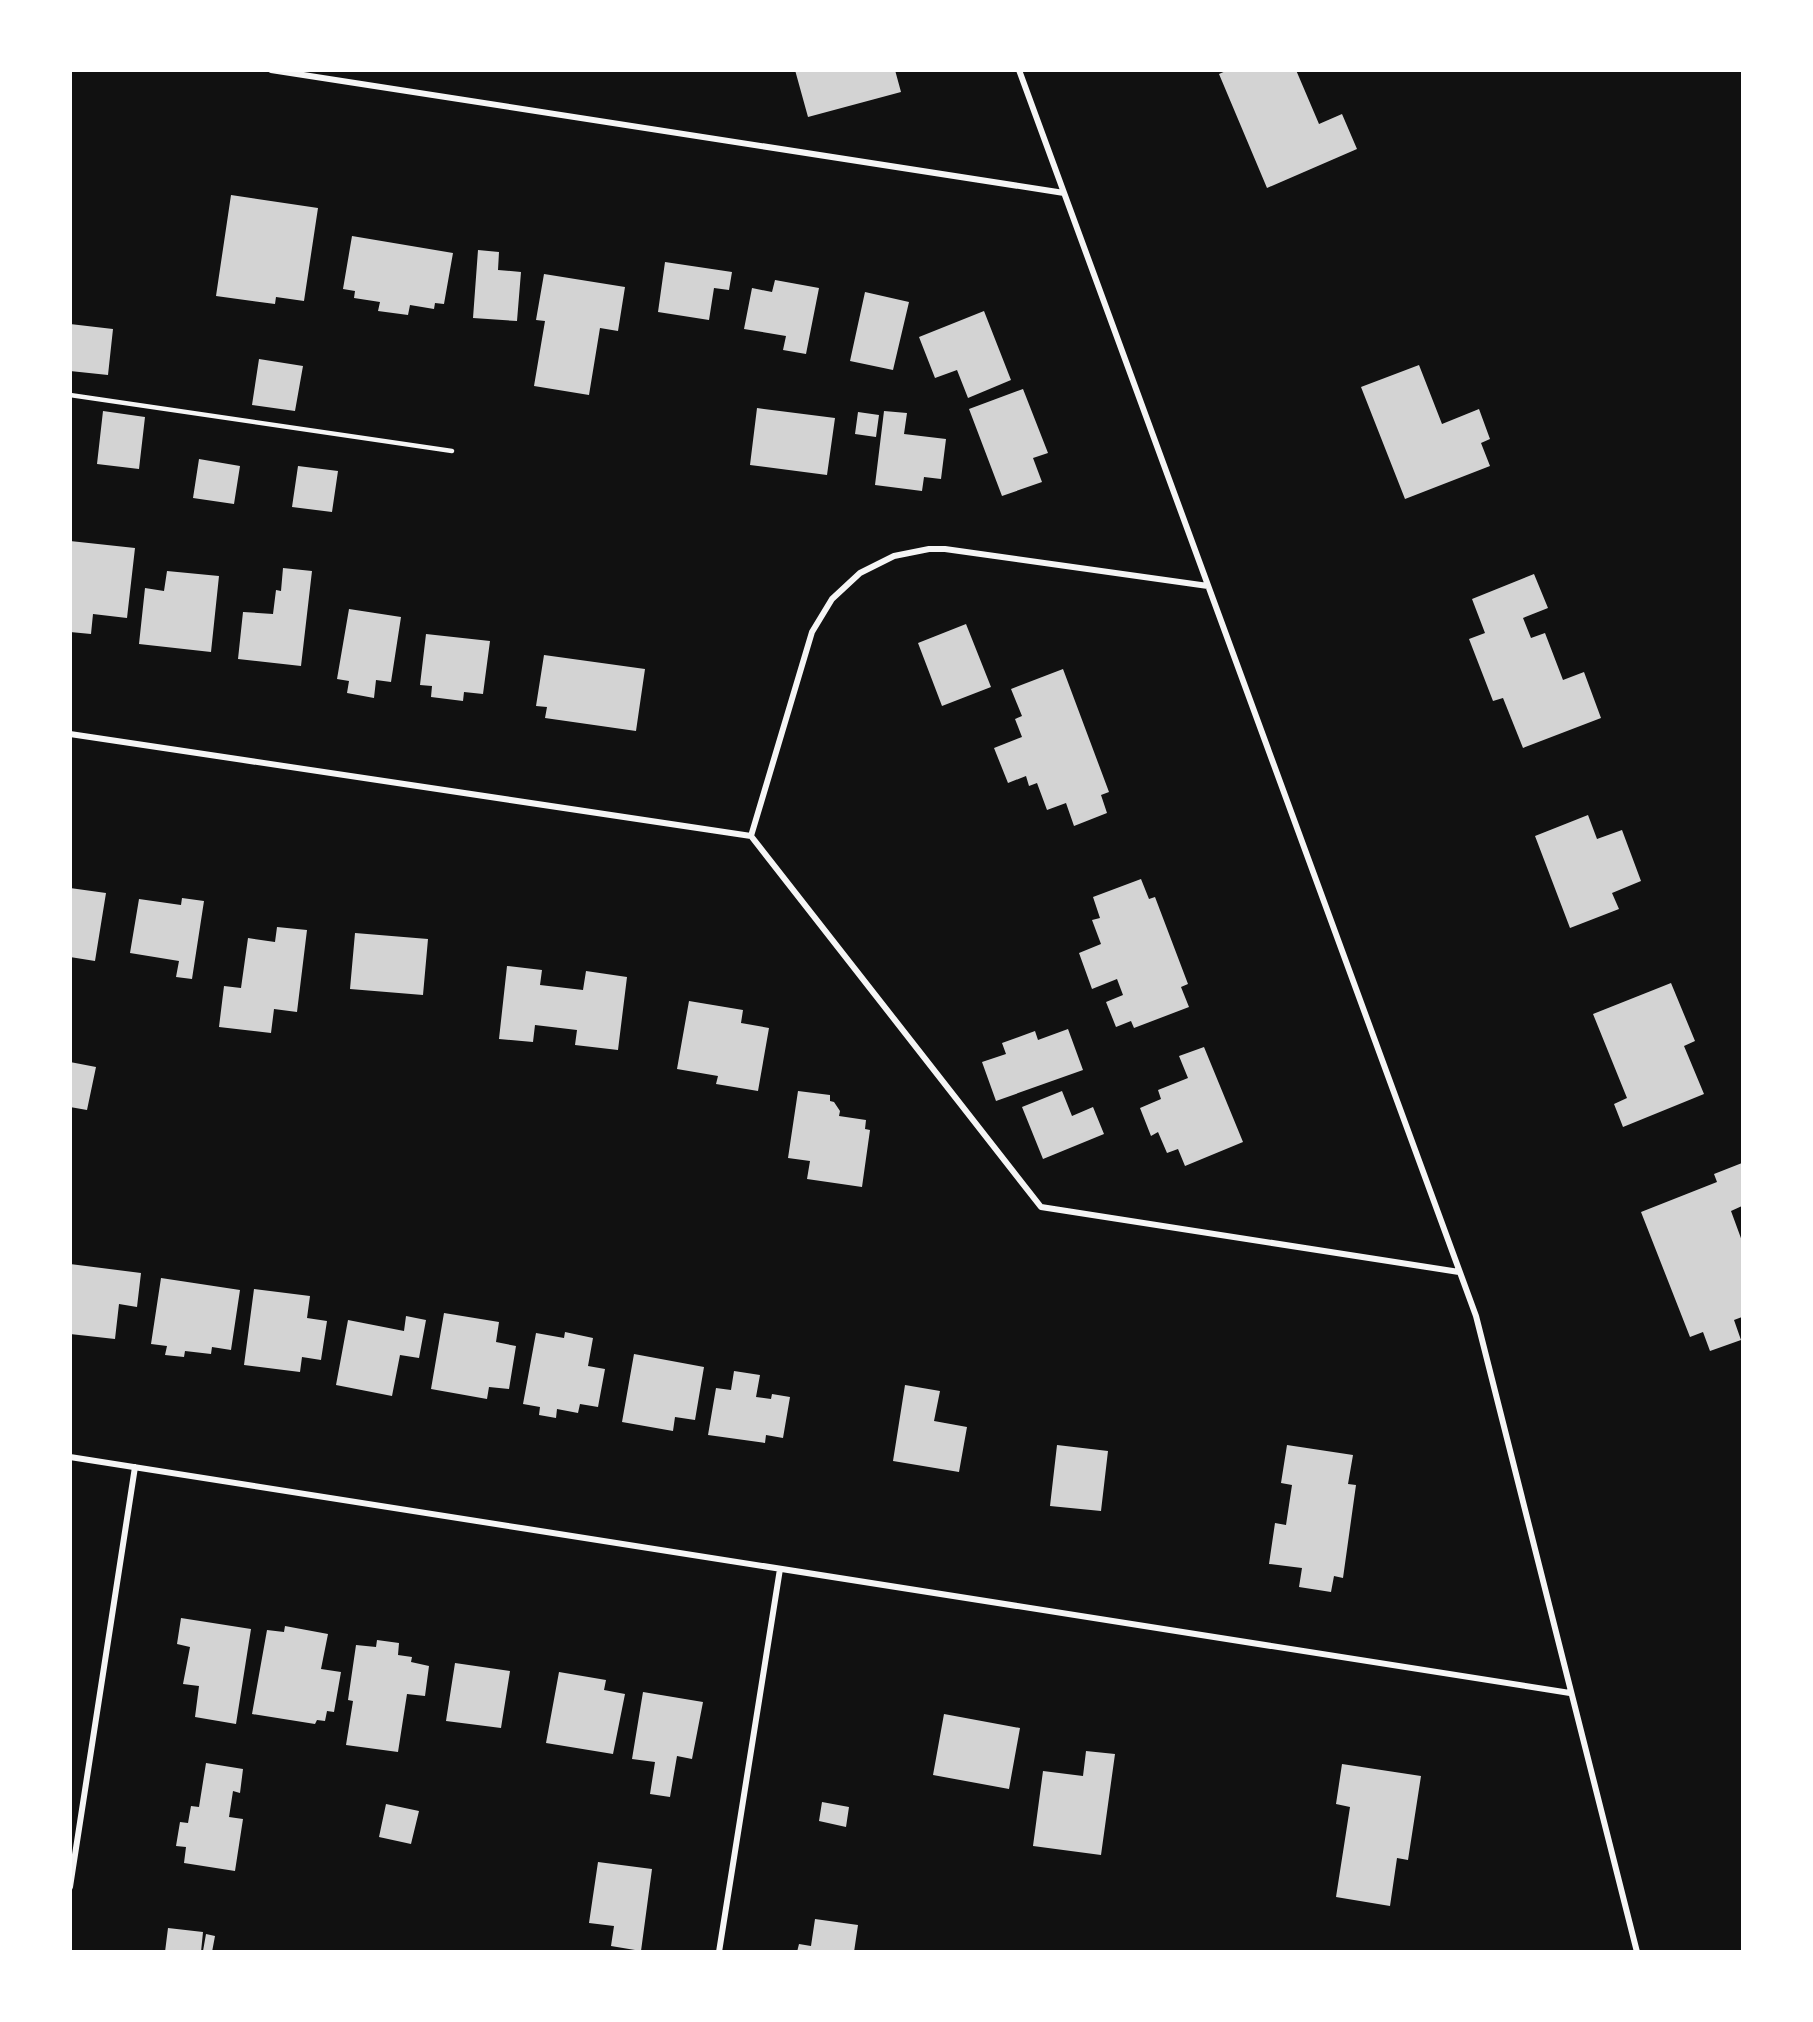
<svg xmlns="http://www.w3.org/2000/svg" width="1813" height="2022" viewBox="0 0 1813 2022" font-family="'PT Sans',sans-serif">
<rect width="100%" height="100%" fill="#111"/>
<path fill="#d3d3d3" d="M795 70H895L901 92 808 117Z
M1228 70H1296L1319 124 1342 114 1357 149 1267 188 1219 74Z
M231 195 318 208 304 301 276 297 275 304 216 296Z
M352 236 453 253 444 304 435 303 434 309 410 305 408 315 378 311 380 302 354 298 355 291 343 289Z
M478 250 499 252 498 270 521 272 517 321 473 318Z
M665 262 732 272 729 290 714 288 709 320 658 312Z
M544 274 625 287 618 331 600 328 589 395 534 386 545 321 536 320Z
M775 280 819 288 806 354 783 350 786 336 744 329 752 288 772 292Z
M865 292 909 302 893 370 850 361Z
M984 311 1011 380 968 398 957 370 935 378 919 337Z
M70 324 113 329 108 375 70 371Z
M259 359 303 366 295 411 252 405Z
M1419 365 1442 424 1479 409 1490 439 1481 443 1490 466 1405 499 1361 387Z
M1023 389 1048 453 1033 458 1042 482 1002 496 969 409Z
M757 408 835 418 827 475 750 465Z
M103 411 145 417 139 469 97 464Z
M884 411 907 413 904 434 946 439 941 479 924 477 922 491 875 485Z
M858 412 879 415 876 437 855 434Z
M199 459 240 466 234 504 193 498Z
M298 466 338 471 332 512 292 507Z
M70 541 135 548 127 618 93 614 91 634 70 632Z
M283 568 312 571 301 666 238 659 243 612 273 614 276 590 281 591Z
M167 571 219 576 211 652 139 644 145 588 164 591Z
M1534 574 1548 608 1523 618 1531 638 1545 633 1563 680 1584 672 1601 718 1523 748 1503 698 1493 701 1469 639 1485 633 1472 599Z
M349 609 401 617 391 682 376 680 374 698 347 693 349 681 337 679Z
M966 624 991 687 942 706 918 643Z
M426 634 490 641 483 694 464 692 463 701 431 697 432 686 420 685Z
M544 655 645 669 636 731 545 718 547 707 536 706Z
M1063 669 1109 792 1101 795 1107 813 1074 826 1066 803 1047 810 1037 783 1029 786 1026 776 1008 783 994 748 1022 737 1015 719 1022 716 1011 689Z
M1588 815 1597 839 1622 830 1641 881 1612 893 1619 909 1570 928 1535 836Z
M1141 879 1149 899 1155 897 1188 984 1181 987 1189 1007 1134 1028 1131 1021 1116 1027 1106 1002 1123 995 1117 979 1092 989 1079 953 1101 944 1092 920 1100 918 1093 897Z
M70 888 106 893 95 961 70 957Z
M182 898 204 901 192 979 176 977 179 961 130 953 139 899 181 905Z
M277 927 307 930 297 1012 274 1009 271 1033 219 1027 224 986 241 988 248 938 275 942Z
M355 933 428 939 423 995 350 989Z
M507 966 542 970 540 985 583 990 586 971 627 977 618 1050 575 1045 577 1030 535 1025 533 1042 499 1039Z
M1671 983 1695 1041 1684 1046 1704 1094 1623 1127 1614 1104 1627 1098 1593 1014Z
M689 1001 743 1010 741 1023 769 1028 758 1091 716 1084 718 1076 677 1069Z
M1068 1029 1083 1070 996 1101 982 1062 1006 1054 1002 1043 1035 1031 1038 1040Z
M1204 1047 1243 1142 1185 1166 1178 1149 1167 1153 1158 1132 1151 1136 1140 1108 1161 1099 1158 1090 1188 1078 1179 1056Z
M70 1062 96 1067 87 1110 70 1107Z
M798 1091 830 1095V1101L834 1102 840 1111 839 1116 866 1120 865 1129 870 1130 862 1187 807 1179 810 1161 788 1158Z
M1062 1091 1072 1116 1093 1107 1104 1134 1043 1159 1022 1107Z
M1742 1163V1206L1731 1211 1742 1241V1317L1734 1320 1741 1340 1710 1351 1703 1332 1690 1337 1641 1212 1717 1182 1714 1174Z
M70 1264 141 1273 137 1307 119 1304 115 1339 70 1334Z
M161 1278 240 1290 231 1350 212 1347 211 1354 185 1351 184 1357 165 1355 167 1346 151 1344Z
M254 1289 310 1296 307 1318 327 1321 321 1360 302 1357 300 1372 244 1365Z
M444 1313 499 1322 496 1342 516 1346 509 1389 489 1387 487 1399 431 1389Z
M406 1316 426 1320 419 1358 400 1355 392 1396 336 1385 348 1320 404 1331Z
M565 1332 593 1338 588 1366 605 1369 598 1407 580 1404 578 1413 557 1409 556 1418 539 1415 540 1407 523 1404 536 1333 564 1338Z
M634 1354 704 1367 695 1420 675 1417 673 1431 622 1422Z
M734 1371 760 1375 756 1397 771 1399 772 1394 790 1397 783 1438 766 1435 765 1443 708 1435 716 1388 731 1390Z
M905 1385 940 1391 934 1421 967 1427 959 1472 893 1461Z
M1057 1445 1108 1451 1101 1511 1050 1506Z
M1287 1445 1353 1455 1348 1484 1356 1485 1343 1578 1334 1576 1331 1592 1299 1587 1302 1568 1269 1564 1275 1523 1286 1525 1292 1485 1281 1483Z
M181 1618 251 1629 236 1724 195 1717 199 1686 183 1684 190 1647 177 1644Z
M285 1626 328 1634 321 1669 341 1672 334 1712 327 1711 325 1721 317 1720 315 1724 252 1714 267 1630 284 1632Z
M377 1640 399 1643 398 1655 412 1657 411 1662 429 1666 425 1696 407 1694 398 1752 346 1745 353 1701 348 1700 356 1645 376 1647Z
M455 1663 510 1671 501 1728 446 1721Z
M559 1672 606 1680 604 1690 625 1694 613 1754 546 1743Z
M643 1692 703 1702 692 1759 677 1756 670 1797 650 1794 655 1762 632 1759Z
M944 1714 1020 1728 1009 1789 933 1775Z
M1086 1751 1115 1754 1101 1855 1033 1846 1043 1771 1083 1776Z
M206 1763 243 1769 240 1793 233 1791 229 1817 243 1819 235 1871 184 1863 186 1847 176 1846 180 1822 188 1823 191 1806 199 1807Z
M1342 1764 1421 1776 1408 1860 1397 1858 1390 1906 1336 1897 1350 1807 1336 1804Z
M822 1802 849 1807 846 1827 819 1821Z
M386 1804 419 1811 411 1844 379 1837Z
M598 1862 652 1869 641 1951 611 1946 614 1926 589 1923Z
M815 1919 858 1925 854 1952H797L799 1944 811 1946Z
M168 1928 203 1932 201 1952H165Z
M206 1934 215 1936 212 1952 203 1951Z"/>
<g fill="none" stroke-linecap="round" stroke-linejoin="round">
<path stroke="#f5f5f5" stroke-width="4.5" d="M70 395 452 451"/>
<path stroke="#f5f5f5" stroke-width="6" d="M271 70 1064 193
M1019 70 1476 1316 1637 1952
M70 734 751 836
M751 836 1041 1207 1459 1272
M751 836 812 632 832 599 860 573 894 556 929 549H945L1208 586
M70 1457 1570 1693
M70 1887 135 1467
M719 1952 780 1569"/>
</g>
<rect width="1813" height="2022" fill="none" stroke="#ffffff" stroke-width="144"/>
</svg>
